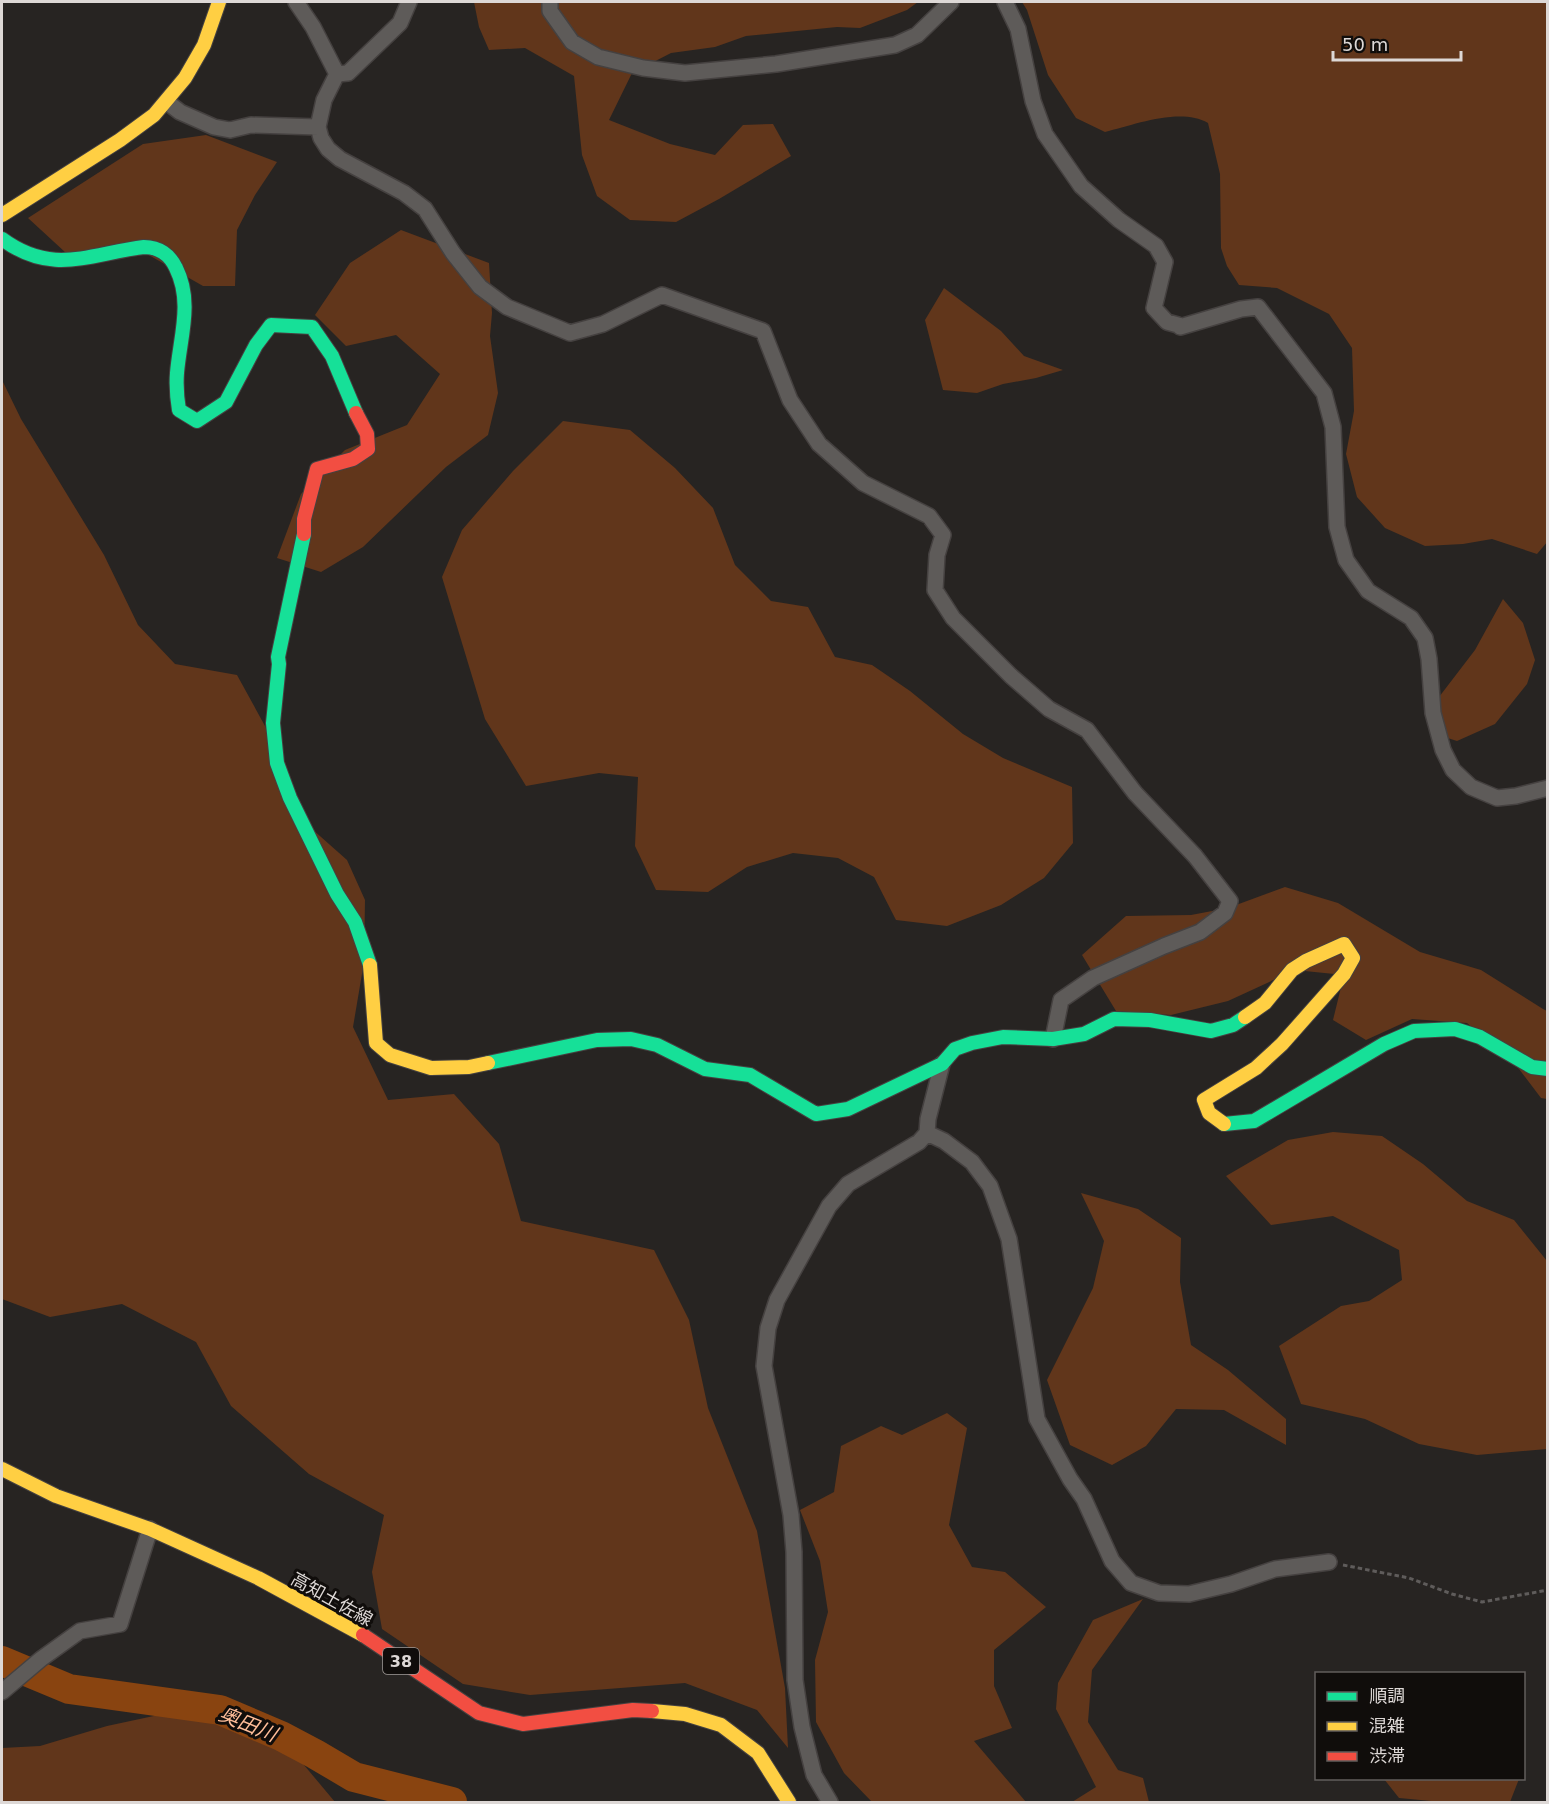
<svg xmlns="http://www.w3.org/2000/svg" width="1549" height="1804" viewBox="0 0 1549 1804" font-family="'DejaVu Sans','Noto Sans JP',sans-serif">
<rect width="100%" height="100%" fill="#272422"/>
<path fill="#61361b" d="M474 2H918L907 10 860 28 837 27 746 36 715 47 671 53 632 73 609 120 670 144 715 155 743 125 773 124 791 156 719 199 676 222 630 220 597 196 582 155 574 76 525 48 489 50 479 27Z
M1022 2H1547L1548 541 1537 554 1492 539 1463 544 1425 546 1385 528 1357 497 1346 454 1354 411 1352 348 1329 314 1277 288 1239 285 1227 266 1221 248 1220 174 1208 123C1180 107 1134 125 1105 132L1076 118 1048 75 1027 10Z
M206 135 277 162 255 195 237 230 235 286H203L140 250 78 264 28 218 143 144Z
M401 230 489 263 492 313 490 336 498 393 488 435 446 467 363 547 321 572 277 558 301 494 345 450 407 425 440 374 396 335 346 346 315 315 350 263Z
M944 288 1001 331 1024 356 1063 370 1036 378 1003 384 977 393 943 390 925 320Z
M2 380 21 419 104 555 138 625 175 664 237 675 265 726 303 821 347 860 365 900 364 962 353 1027 388 1100 454 1094 499 1144 521 1221 654 1250 689 1320 708 1408 757 1531 785 1688 788 1748 757 1710 685 1683 530 1695 463 1684 382 1629 372 1572 384 1515 309 1474 231 1406 196 1342 122 1304 50 1317 2 1299Z
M563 421 630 430 675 468 713 508 735 565 771 601 808 607 835 657 872 665 910 691 963 734 1003 758 1072 787 1073 843 1044 878 1001 905 947 926 896 920 874 877 838 858 793 853 747 867 708 892 656 890 635 846 638 777 599 773 526 786 485 719 442 577 462 530 513 471Z
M1503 599 1523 623 1535 660 1527 684 1495 724 1457 741 1435 734 1439 697 1475 650Z
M1285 887 1338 903 1420 952 1481 970 1543 1009 1547 1011V1099L1541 1098 1516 1065 1467 1023 1412 1019 1366 1040 1333 1020 1344 975 1295 970 1228 1001 1171 1015 1116 1011 1082 955 1126 916 1191 915 1228 908Z
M1333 1132 1382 1136 1423 1164 1467 1201 1514 1220 1547 1261V1449L1477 1455 1419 1444 1365 1419 1301 1404 1279 1346 1341 1306 1369 1301 1402 1280 1399 1250 1333 1216 1271 1225 1226 1176 1288 1140Z
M1081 1193 1138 1209 1181 1238 1180 1282 1191 1345 1228 1370 1286 1419V1445L1224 1410 1176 1409 1146 1446 1112 1465 1070 1445 1047 1380 1093 1288 1104 1241Z
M947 1413 967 1428 949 1525 972 1567 1005 1572 1046 1607 994 1650V1686L1012 1728 974 1741 1026 1802H872L844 1773 816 1722 815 1660 828 1612 820 1561 800 1510 834 1492 841 1446 881 1426 902 1435Z
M1143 1599 1092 1670 1088 1722 1118 1770 1143 1778 1149 1802H1072L1096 1787 1056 1709 1058 1683 1093 1620Z
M191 1708 273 1736 304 1765 335 1802H2V1748L40 1746 107 1726Z
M1384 1779H1519L1510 1802H1442L1399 1798Z"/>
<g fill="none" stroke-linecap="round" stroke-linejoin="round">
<path stroke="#894410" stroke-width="30" d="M2 1661 69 1689 220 1710 281 1736 315 1754 354 1777 452 1802"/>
<defs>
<path id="street" d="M296 2 313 27 337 74
M550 2V11L572 42 598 57 643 68 685 73 776 64 895 45 917 35 951 2
M1005 2 1018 29 1033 101 1045 134 1081 186 1119 220 1156 246 1165 262 1154 308 1167 322 1178 325 1180 327 1241 309 1258 307 1324 393 1333 427 1337 527 1346 560 1368 591 1411 618 1425 638 1429 659 1433 713 1443 750 1453 770 1471 787 1497 798 1516 796 1548 788
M337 74 324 100 318 127 321 138 328 149 340 159 404 193 425 209 453 253 480 287 507 307 570 333 603 324 662 295 763 331 790 400 819 444 863 483 929 516 943 535 937 555 935 590 953 618 1011 676 1049 709 1087 730 1135 793 1195 856 1230 901 1225 913 1200 932 1164 946 1093 978 1061 1000 1053 1039
M337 74 348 73 400 23 409 2
M167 102 180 112 214 127 230 130 251 125 318 127
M927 1133 944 1141 972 1162 990 1186 1009 1239 1037 1419 1070 1479 1084 1499 1112 1561 1131 1583 1159 1593 1189 1594 1231 1584 1275 1569 1329 1562
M2 1692 41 1659 80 1631 120 1624 150 1529
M830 1802 814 1775 802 1727 795 1680 794 1552 791 1515 764 1366 768 1328 777 1300 829 1206 848 1184 919 1142 927 1133 928 1119 942 1064"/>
<path id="fast" d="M2 239C52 276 89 254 144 247 159 247 170 255 176 268 193 302 180 337 177 373 176 386 177 398 179 410L197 421 226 402 256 345 271 325 312 327 332 356 356 413
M304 534 278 657 279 664 273 723 277 763 290 798 337 894 355 922 370 965
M488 1063 597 1040 631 1039 657 1045 705 1069 750 1075 816 1114 848 1109 942 1064 955 1049 972 1043 1003 1037 1053 1039 1084 1034 1114 1019 1150 1020 1211 1031 1233 1025 1245 1017
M1224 1124 1254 1121 1384 1044 1414 1031 1455 1029 1480 1037 1532 1067 1548 1069"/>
<path id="slow" d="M2 215 120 140 154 115 185 78 204 45 219 2
M370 965 376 1043 390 1055 431 1068 469 1067 488 1063
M1224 1124 1209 1113 1204 1100 1256 1068 1282 1044 1344 974 1353 958 1344 944 1306 961 1292 970 1265 1003 1245 1017
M2 1469 56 1496 150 1529 258 1578 363 1635
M652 1711 685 1714 721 1725 758 1753 789 1802"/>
<path id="jam" d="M304 534V519L317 469 353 459 368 449 367 434 356 413
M363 1635 479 1713 523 1724 633 1710 652 1711"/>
</defs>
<use href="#street" stroke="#454140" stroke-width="18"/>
<use href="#fast" stroke="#454140" stroke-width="16"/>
<use href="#slow" stroke="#454140" stroke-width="16"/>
<use href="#jam" stroke="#454140" stroke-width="16"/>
<path stroke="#5f5c5b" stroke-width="3" stroke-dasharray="4.5 3" stroke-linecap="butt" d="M1343 1565 1409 1578 1452 1594 1482 1602 1548 1590"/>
<use href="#street" stroke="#5e5b59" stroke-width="15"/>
<use href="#fast" stroke="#16e098" stroke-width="14"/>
<use href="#slow" stroke="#ffcf43" stroke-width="14"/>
<use href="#jam" stroke="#f24e42" stroke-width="14"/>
</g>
<g text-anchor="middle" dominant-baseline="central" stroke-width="6" stroke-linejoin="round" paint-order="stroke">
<rect fill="#100d0b" stroke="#a09b99" stroke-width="1.5" x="383" y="1648" width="36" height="26" rx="4.5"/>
<g font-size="16" font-weight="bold" fill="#ddd8d6">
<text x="401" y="1661">38</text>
</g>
<g font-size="18" fill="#ddd8d6" stroke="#100d0b">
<text transform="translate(332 1599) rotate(29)">高知土佐線</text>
</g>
<g font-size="20" font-style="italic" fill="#febd98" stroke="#100d0b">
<text transform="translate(248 1724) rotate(22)">奥田川</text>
</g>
</g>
<rect width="1549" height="1804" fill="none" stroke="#ddd8d6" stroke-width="6"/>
<rect x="1315" y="1672" width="210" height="108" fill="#100d0b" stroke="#625e5c" stroke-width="1.5"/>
<rect x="1327" y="1692" width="30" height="9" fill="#16e098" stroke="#625e5c" stroke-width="1.5"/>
<text x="1369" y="1702" font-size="18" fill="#ddd8d6">順調</text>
<rect x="1327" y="1722" width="30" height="9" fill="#ffcf43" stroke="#625e5c" stroke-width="1.5"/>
<text x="1369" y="1732" font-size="18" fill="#ddd8d6">混雑</text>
<rect x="1327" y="1752" width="30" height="9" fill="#f24e42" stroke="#625e5c" stroke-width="1.5"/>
<text x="1369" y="1762" font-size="18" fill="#ddd8d6">渋滞</text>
<path d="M1333 51v9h128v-9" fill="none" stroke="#ddd8d6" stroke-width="3"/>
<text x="1342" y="51" font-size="18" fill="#ddd8d6" stroke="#100d0b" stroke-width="4.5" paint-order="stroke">50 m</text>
</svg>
